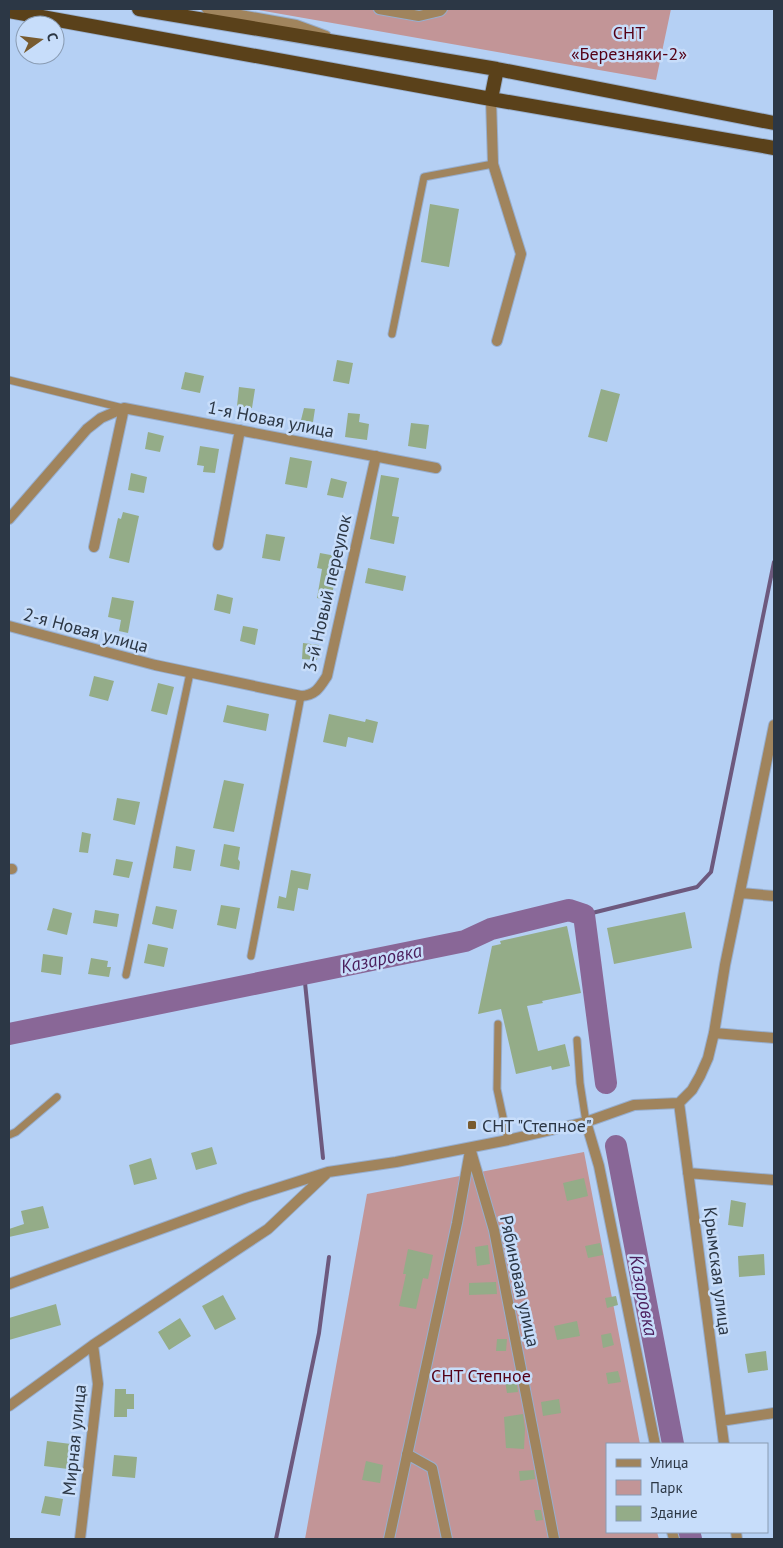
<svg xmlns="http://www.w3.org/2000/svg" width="783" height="1548" viewBox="0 0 783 1548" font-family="'PT Sans',sans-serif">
<rect width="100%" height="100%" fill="#b5d0f4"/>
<path fill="#c29597" d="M253 9H671L656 80Z
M584 1152 640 1444H607V1532H657L659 1539H305L367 1194Z"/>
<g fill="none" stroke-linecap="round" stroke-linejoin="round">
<path stroke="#6d597e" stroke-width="4" d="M584 915 697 887 711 872 774 562
M304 973 323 1158
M276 1539 319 1333 329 1257"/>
<path stroke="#896797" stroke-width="22" d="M9 1034 465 941 491 929 569 910 584 915 606 1083
M616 1146 673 1444
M689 1532 691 1539"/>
</g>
<path fill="#94ac88" d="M430 204 459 209 449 267 421 262Z
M337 360 353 363 349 384 333 381Z
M185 372 204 376 200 393 181 389Z
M239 387 255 389 252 408 237 406Z
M601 389 620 394 607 442 588 437Z
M304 408 315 409 313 422 301 420Z
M348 413 360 414 359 422 369 424 367 440 345 437Z
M411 423 429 425 426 449 408 446Z
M148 432 164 436 160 452 145 449Z
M200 446 219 449 215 473 203 472 204 466 197 465Z
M290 457 312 461 307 488 285 484Z
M131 473 147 477 144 493 128 490Z
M381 475 399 478 392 516 399 517 394 544 370 539Z
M331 478 347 482 343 498 327 495Z
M123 512 139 516 129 563 109 558 118 518 121 519Z
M266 534 285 537 280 561 262 558Z
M320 553 336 556 330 583 334 584 331 601 317 598 322 569 317 568Z
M368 568 406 576 403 591 365 583Z
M217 594 233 598 230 614 214 610Z
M112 597 134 601 128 633 119 631 121 620 108 617Z
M243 626 258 629 255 645 240 641Z
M303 643 319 645 317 660 302 659Z
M94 676 114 681 108 701 89 696Z
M158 683 174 687 167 715 151 711Z
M227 705 269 714 266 731 223 722Z
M329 714 365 722 366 719 378 722 373 743 348 737 346 747 323 742Z
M224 780 244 784 234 832 213 828Z
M117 798 140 802 135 825 113 820Z
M82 832 91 834 88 853 79 852Z
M224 844 240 847 238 859 240 862 239 870 220 866Z
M176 846 195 850 191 871 173 868Z
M116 859 133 862 129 878 113 875Z
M291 870 311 874 308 890 298 888 294 911 277 908 279 896 286 898Z
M221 905 240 908 236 929 217 925Z
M156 906 177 910 173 929 152 924Z
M53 908 72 913 67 935 47 930Z
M95 910 119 914 117 927 93 923Z
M685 912 692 948 614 964 607 928Z
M567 926 581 993 542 1001 543 1003 527 1006 538 1051 565 1044 570 1066 552 1070 551 1066 516 1074 501 1009 478 1014 492 946 501 944 500 941Z
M148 944 168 948 164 967 144 963Z
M43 954 63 957 61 975 41 972Z
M91 958 108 961 107 967H111L109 977 88 974Z
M212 1147 217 1164 196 1170 191 1153Z
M151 1158 157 1179 134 1185 129 1165Z
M584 1178 588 1196 567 1201 563 1183Z
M731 1200 746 1203 743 1227 728 1225Z
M43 1206 49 1228 9 1237V1229L24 1224 21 1211Z
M600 1243 603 1255 588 1258 585 1246Z
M488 1245 490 1264 477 1266 475 1247Z
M408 1249 433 1255 428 1279 423 1278 416 1309 399 1306 406 1274H403Z
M764 1254 765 1275 739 1277 738 1256Z
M496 1282 497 1294 469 1295V1283Z
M223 1295 236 1319 215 1330 202 1306Z
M616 1296 618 1305 607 1308 605 1298Z
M56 1304 61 1325 9 1340V1318Z
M180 1318 191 1336 169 1350 158 1332Z
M577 1321 580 1336 557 1340 554 1326Z
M611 1333 614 1345 603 1348 601 1335Z
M497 1339H507L506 1351H496Z
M766 1351 768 1370 748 1373 745 1354Z
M618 1371 621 1382 608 1384 606 1373Z
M515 1373 518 1392 507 1393 504 1375Z
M115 1389H126V1394H134V1409H127V1417H114Z
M559 1399 561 1413 543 1416 541 1402Z
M523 1414 525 1429 524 1449 506 1448 504 1417Z
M47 1441 71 1444 68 1469 44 1466Z
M114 1455 137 1457 135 1478 112 1476Z
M366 1461 383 1465 380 1483 362 1480Z
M534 1470 535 1479 520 1481 519 1471Z
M45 1496 63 1499 60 1516 41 1513Z
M534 1510H541L543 1520 536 1521Z"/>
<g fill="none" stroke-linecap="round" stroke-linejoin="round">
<defs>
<path id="service" d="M392 334 424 177 493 164
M9 380 123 408
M251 956 301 696
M126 975 190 673
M498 1024 497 1089 508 1140
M577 1040 580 1083 586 1122
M9 1135 16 1132 57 1097"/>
<path id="minor" d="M207 9 296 25 326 36
M379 9 419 16 440 11 442 9
M491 99 493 164 521 254 497 341
M9 519 87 429 101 418 124 408 436 468
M218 545 240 430
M94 547 124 408
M9 626 155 665 301 696C316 695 320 687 327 676L376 456
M9 869H12
M741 893 774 896
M714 1033 774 1038
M679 1103 724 1444
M586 1122 599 1166 655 1444
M470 1148 494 1230 554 1539
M688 1173 774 1180
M9 1284 246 1198 328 1172 396 1162 508 1140 586 1122 634 1105 679 1103 692 1090 700 1076 708 1058 714 1033 725 965 774 725
M9 1406 93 1345 268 1229 326 1174
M721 1421 774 1413
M407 1454 432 1468 447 1539
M672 1532 674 1539
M736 1532 737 1539
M80 1539 98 1384 93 1345
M389 1539 457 1223 470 1151"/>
<path id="trunk" d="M139 9 497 69 774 123
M9 11 491 99 774 148
M491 99 497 69"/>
</defs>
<use href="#service" stroke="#97aece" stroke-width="9"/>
<use href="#minor" stroke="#97aece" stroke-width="12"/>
<use href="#trunk" stroke="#97aece" stroke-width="16"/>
<use href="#service" stroke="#a0845d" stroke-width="7"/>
<use href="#minor" stroke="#a0845d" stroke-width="10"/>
<use href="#trunk" stroke="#5a411a" stroke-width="14"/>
</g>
<rect fill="#785b2f" stroke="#c7ddfa" stroke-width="2" x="467" y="1120" width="10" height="10" rx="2.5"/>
<g text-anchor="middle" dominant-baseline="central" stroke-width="5" stroke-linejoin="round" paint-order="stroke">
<g font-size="18" fill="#540116" stroke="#c7ddfa">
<text x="629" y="32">СНТ<tspan x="629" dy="21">«Березняки-2»</tspan></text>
<text x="481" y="1375">СНТ Степное</text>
</g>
<g font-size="18" fill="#2c3745" stroke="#c7ddfa">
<text transform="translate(271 419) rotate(11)">1-я Новая улица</text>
<text transform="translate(327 593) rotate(-77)">3-й Новый переулок</text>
<text transform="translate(86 630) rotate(15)">2-я Новая улица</text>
<text transform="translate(718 1271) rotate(83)">Крымская улица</text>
<text transform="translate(520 1281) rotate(78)">Рябиновая улица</text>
<text transform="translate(74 1440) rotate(-84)">Мирная улица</text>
</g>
<g font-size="18" fill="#2c3745" stroke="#c7ddfa" text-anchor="start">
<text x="482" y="1125">СНТ "Степное"</text>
</g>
<g font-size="19" font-style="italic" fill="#4b1e5c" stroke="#c7ddfa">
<text transform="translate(381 958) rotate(-12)">Казаровка</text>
<text transform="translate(644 1295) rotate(79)">Казаровка</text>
</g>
</g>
<rect width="783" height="1548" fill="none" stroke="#2c3745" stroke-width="20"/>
<rect x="606" y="1443" width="162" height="90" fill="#c7ddfa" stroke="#899bb2"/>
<rect x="616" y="1459" width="25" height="8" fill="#a0845d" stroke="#899bb2"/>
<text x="650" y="1468" font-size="15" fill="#2c3745">Улица</text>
<rect x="616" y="1480" width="25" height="15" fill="#c29597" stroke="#899bb2"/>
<text x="650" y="1493" font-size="15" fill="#2c3745">Парк</text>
<rect x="616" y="1506" width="25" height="15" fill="#94ac88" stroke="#899bb2"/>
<text x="650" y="1518" font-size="15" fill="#2c3745">Здание</text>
<g transform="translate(40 40) rotate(76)"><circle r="24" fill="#c7ddfa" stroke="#899bb2"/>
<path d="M0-4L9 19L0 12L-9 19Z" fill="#785b2f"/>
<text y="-8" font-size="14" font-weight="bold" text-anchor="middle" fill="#2c3745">С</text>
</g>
</svg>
